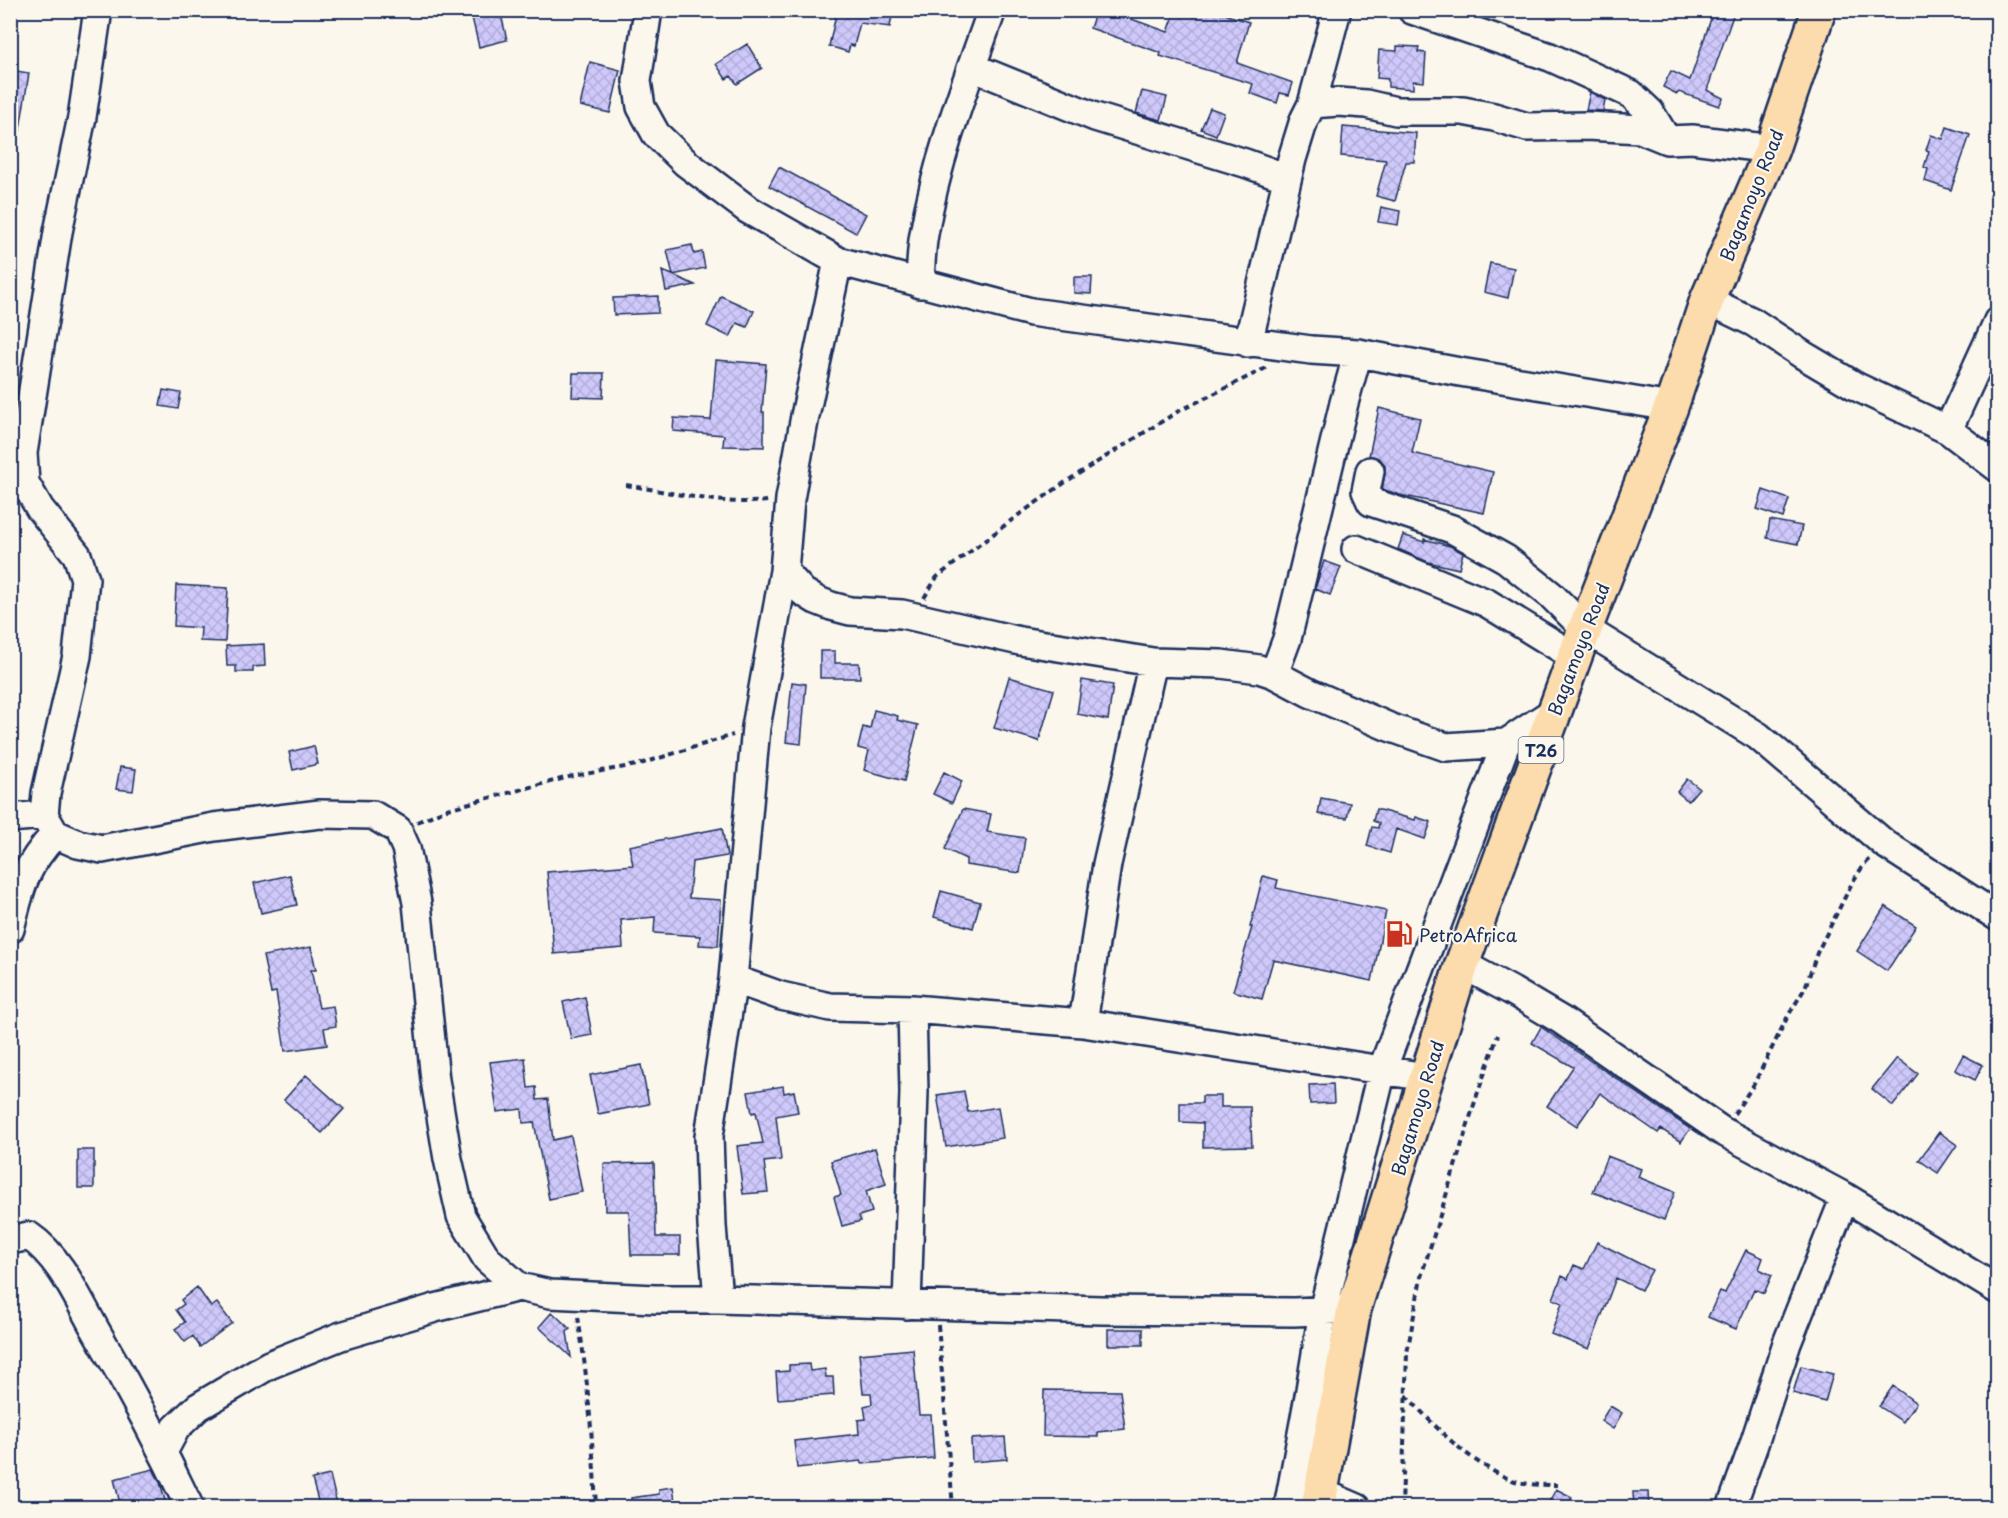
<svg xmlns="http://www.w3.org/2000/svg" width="2008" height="1518" viewBox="0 0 2008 1518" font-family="'Playpen Sans',sans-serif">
<defs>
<pattern id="building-cross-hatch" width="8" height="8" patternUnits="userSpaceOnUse" patternTransform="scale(1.5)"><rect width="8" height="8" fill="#cfc8fa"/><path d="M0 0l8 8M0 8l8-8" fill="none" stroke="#b1acd9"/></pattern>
</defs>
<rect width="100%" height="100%" fill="#fbf7ec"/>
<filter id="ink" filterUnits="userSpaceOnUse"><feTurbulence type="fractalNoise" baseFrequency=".0167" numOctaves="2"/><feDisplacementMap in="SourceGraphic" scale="12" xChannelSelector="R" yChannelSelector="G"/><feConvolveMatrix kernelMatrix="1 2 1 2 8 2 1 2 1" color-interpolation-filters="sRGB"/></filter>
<g filter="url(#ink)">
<path fill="url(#building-cross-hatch)" stroke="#1b2f5e" stroke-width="1.5" d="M481 10H500L507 40 479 47 471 13Z
M837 10H893L890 27 860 23 854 46 850 45 848 52 829 46Z
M1096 10H1106L1168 32 1176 10H1212L1249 22 1237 63 1293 83 1289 95 1280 93 1277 103 1250 93 1253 84 1160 56 1161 53 1090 28Z
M1714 10H1735L1707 90 1723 98 1719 106 1679 92 1677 94 1663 87 1671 71 1690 80Z
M747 44 762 68 737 84 731 76 726 79 716 64Z
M1397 46 1419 47 1418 52 1426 53 1424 82 1413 81V89L1388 87V79L1377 78 1379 50 1397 51Z
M590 62 620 70 610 113 580 106Z
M10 70 29 73 19 135 10 134Z
M1142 91 1167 97 1161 120 1136 113Z
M1590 92 1605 100 1603 111 1586 110Z
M1210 108 1224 113 1216 135 1201 129Z
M1343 127 1416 133 1414 162H1406L1395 201 1376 196 1386 160 1341 156Z
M1947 127 1970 135 1951 190 1925 181 1928 169 1924 167 1929 151 1926 150 1931 135 1943 139Z
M779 167 866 214 856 233 769 186Z
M1381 207 1400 211 1398 225 1378 222Z
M692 245 694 254 702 252 705 268 673 275 695 285 666 291 662 271 673 275 667 250Z
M1490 263 1514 268 1508 298 1484 292Z
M1074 277H1092L1091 294 1074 293Z
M658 296V313L614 315 613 298Z
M721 296 754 311 747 327 737 323 730 337 707 326Z
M716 360 766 364 762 412H764V447L723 446 724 435 673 431 674 418 711 420Z
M573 373H604L603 398 572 397Z
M163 390 181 393 178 409 160 406Z
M1379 408 1420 418 1412 453 1493 472 1484 513 1400 495 1382 489 1385 474V465L1380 459 1369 456Z
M1763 490 1789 499 1783 518 1757 509Z
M1770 520 1802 526 1798 544 1767 538Z
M1403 535 1424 542V539L1450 546 1463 553 1459 569 1428 562 1398 549Z
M1324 561 1341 567 1330 595 1315 589Z
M176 585 228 588 225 642 200 641 201 628 174 626Z
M264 644 265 666 253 667V672H236V666H227L226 646Z
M820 651H835V663H859L860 678H820Z
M1009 677 1054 690 1039 741 994 728Z
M1082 680 1113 685 1108 720 1077 714Z
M792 682 806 684 801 744 786 742Z
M874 710 898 716 897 720 918 725 904 781 864 770 869 751 858 748 863 727 870 729Z
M314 746 318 764 293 770 289 752Z
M120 767 136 769 133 791 116 789Z
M944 772 962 781 952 803 933 794Z
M1687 779 1699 788 1688 801 1677 792Z
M1321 798 1350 803 1347 818 1318 814Z
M963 809 991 814 987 832 1025 838 1020 873 966 865V859L945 849Z
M1376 809 1415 820 1416 817 1431 822 1425 839 1396 829 1390 853 1367 846 1372 827 1378 828 1379 823 1373 821Z
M722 828 727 856 692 862 689 898 721 900 718 946 699 945 700 936 654 933 655 917 621 920 623 948 554 954 547 872 633 865 629 846Z
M290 875 297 905 261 913 254 883Z
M1263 876 1278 880 1276 888 1386 911 1372 981 1273 960 1262 999 1233 991 1252 927H1250Z
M941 891 980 902 973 928 934 917Z
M1885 906 1916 926 1887 971 1857 951Z
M311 947 316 970H311L319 1008 333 1006 336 1026 324 1028 327 1045 285 1051 276 992 271 993 263 956Z
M585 997 592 1035 571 1039 563 1002Z
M1541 1027 1690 1129 1681 1142 1661 1129 1658 1133 1600 1093 1577 1126 1547 1106 1573 1067 1532 1043Z
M1963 1055 1983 1065 1975 1080 1955 1070Z
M525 1058 528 1088 536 1087 537 1100 548 1099 553 1140 571 1136 582 1192 549 1199 534 1122 523 1123 522 1109 497 1112 490 1062Z
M1897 1058 1918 1074 1893 1106 1872 1089Z
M641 1065 649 1104 598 1114 590 1075Z
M306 1075 344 1109 322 1133 284 1100Z
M1333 1084 1334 1103 1310 1104 1309 1085Z
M783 1086 784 1093 794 1091 798 1112 776 1116 781 1160 764 1162 768 1192 743 1194 737 1146 763 1143 756 1112 752 1113 748 1092Z
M964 1091 968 1112 998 1107 1003 1138 946 1147 937 1095Z
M1202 1096H1221V1107H1250L1252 1146 1203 1147V1123L1180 1122V1103H1202Z
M1939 1132 1957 1145 1938 1173 1919 1160Z
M875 1148 886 1184 866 1191 872 1212 859 1216 861 1221 842 1226 834 1197 841 1195 831 1161Z
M78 1150H94V1188H78Z
M1607 1156 1641 1169 1638 1177 1675 1192 1664 1220 1593 1192Z
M654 1163 656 1237H680V1255H631L629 1211H605L604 1164Z
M1597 1242 1652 1270 1641 1290 1616 1278 1589 1349 1551 1334 1562 1303 1553 1299 1562 1276 1568 1279 1574 1265 1584 1269Z
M1746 1250 1763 1258 1759 1269 1772 1275 1764 1293 1754 1289 1736 1329 1708 1317 1720 1291 1725 1293Z
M197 1287 211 1307 217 1303 232 1323 200 1347 193 1336 185 1342 175 1329 185 1322 176 1310 184 1304 181 1300Z
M552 1312 570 1329 567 1332 571 1357 539 1327Z
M1108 1329H1143V1345H1108Z
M913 1349 919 1415H931L934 1458 862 1464 861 1461 797 1468 794 1441 859 1434 858 1420 866 1419 864 1406 872 1404 871 1393H863L859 1354Z
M809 1364 810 1371 825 1369 826 1377H833L834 1395 778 1399 776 1372 789 1371V1365Z
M1801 1366 1833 1374 1825 1402 1793 1393Z
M1893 1386 1916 1403 1903 1422 1879 1406Z
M1044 1390 1120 1391 1125 1429 1098 1432V1437L1043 1436Z
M1610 1406 1622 1413 1613 1429 1601 1421Z
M1005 1437 1007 1459 972 1462 971 1439Z
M153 1469 160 1482 167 1508H121L114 1479Z
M330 1475 338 1508H320L312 1479Z
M673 1487 676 1508H632L631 1498 659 1494V1489Z
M1556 1489 1572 1497 1567 1508H1546Z
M1633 1492H1648L1649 1508H1634Z"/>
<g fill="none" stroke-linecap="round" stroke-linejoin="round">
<defs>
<path id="minor" d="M98 10 82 117 58 232 23 453 25 483 40 509 77 555 85 579 77 656 46 793 44 815 55 834 78 844 102 849 214 827 320 814 373 815 398 830 406 848 417 903 435 1080 448 1159 461 1216 487 1259 519 1287 550 1294 655 1299H718L1101 1310 1294 1312 1354 1309
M648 10 637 81 641 107 656 134 686 163 747 209 838 261 1031 312 1311 350 1358 353 1460 372 1671 407
M1412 10 1550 57 1631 94 1650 112 1667 140
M972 67 1095 117 1245 163 1287 178
M1312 104 1337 10
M920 284C921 267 921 250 924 234 937 157 966 83 992 10
M1707 300 1753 322 1803 355 1857 387 1948 430 1998 468
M1248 343 1292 159 1304 120 1312 104 1338 102 1366 104 1396 111H1463L1494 117 1527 127 1587 126 1640 129 1667 140 1692 139 1772 149
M1948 430 1998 321
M1370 471 1366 491 1371 502 1452 529 1506 559 1551 595 1585 629 1758 736 1885 844 1998 917
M1356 549 1487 603 1575 657
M784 571 803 592 816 600 831 606 850 611 902 614 1020 641 1153 662 1221 664 1259 669 1274 674 1310 693 1389 727 1446 747 1506 743 1556 710
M1274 674 1287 639 1344 403 1358 353
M10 818 44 815
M10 929C21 885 24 868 55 834
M1462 964 1512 991 1561 1020 1722 1131 1845 1197 1998 1290
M733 979 781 996 830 1007 912 1009 1083 1023 1426 1077
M1083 1023 1107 864 1153 662
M10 1240 29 1236C60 1257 77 1297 95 1329 129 1387 161 1447 190 1508
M718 1299 712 1226 709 1136 733 979 756 727 784 571 790 499 805 416 838 261
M907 1305 914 1092 912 1009
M163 1452 176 1428 198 1407 269 1365 341 1336 435 1308 519 1287
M1320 1492 1357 1508
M1288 1508 1309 1396 1323 1311 1382 1070 1506 743
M1731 1508 1753 1447 1787 1343 1845 1197"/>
<path id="highway" d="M1318 1508 1354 1309 1462 964 1585 629 1671 407 1707 300 1772 149 1819 10"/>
</defs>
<use href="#minor" stroke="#1b2f5e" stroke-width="32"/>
<use href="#highway" stroke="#1b2f5e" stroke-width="38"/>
<path stroke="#1b2f5e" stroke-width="4" stroke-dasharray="6 4.5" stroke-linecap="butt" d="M626 485C672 492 722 506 768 501
M924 598 937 577 1017 516 1067 481 1177 412 1266 368
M417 822 447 809 573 776 637 765 733 735
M1734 1114 1754 1084 1788 1016 1805 988 1817 953 1852 883 1863 866 1870 859
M578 1317C588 1380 593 1444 596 1508
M938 1325 953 1508
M1406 1395C1437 1429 1471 1465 1515 1481 1528 1485 1543 1485 1557 1485
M1402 1508 1407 1353 1421 1277 1477 1095 1498 1035"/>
<use href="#minor" stroke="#fbf7ec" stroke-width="27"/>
<use href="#highway" stroke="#fcdcac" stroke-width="33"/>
</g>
</g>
<defs>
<symbol id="fuel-bare" viewBox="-9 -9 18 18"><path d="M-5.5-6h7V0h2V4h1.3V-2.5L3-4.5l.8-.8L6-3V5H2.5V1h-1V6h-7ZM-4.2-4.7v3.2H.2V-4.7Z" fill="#c8321e" stroke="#fbf7ec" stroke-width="2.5" paint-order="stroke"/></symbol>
</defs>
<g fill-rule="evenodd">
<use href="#fuel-bare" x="1380" y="915" width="38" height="38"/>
</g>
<g text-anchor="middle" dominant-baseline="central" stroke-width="4.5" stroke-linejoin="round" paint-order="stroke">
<rect fill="#fbf7ec" stroke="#5e6b89" stroke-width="1.5" x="1518.5" y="737" width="45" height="26" rx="4.5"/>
<g font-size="16" font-weight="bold" fill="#1b2f5e">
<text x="1541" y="750">T26</text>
</g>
<g font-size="18" fill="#1b2f5e" stroke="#fbf7ec">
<text transform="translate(1751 195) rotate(-68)">Bagamoyo Road</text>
<text transform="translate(1578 649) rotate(-69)">Bagamoyo Road</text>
<text transform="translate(1417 1108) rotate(-73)">Bagamoyo Road</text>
</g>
<g font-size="18" fill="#1b2f5e" stroke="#fbf7ec" text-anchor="start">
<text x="1419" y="934">PetroAfrica</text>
</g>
</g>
<rect width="2008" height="1518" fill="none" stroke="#fbf7ec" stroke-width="36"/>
<rect x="18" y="18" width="1972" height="1482" fill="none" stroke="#1b2f5e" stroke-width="2" filter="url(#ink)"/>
</svg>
